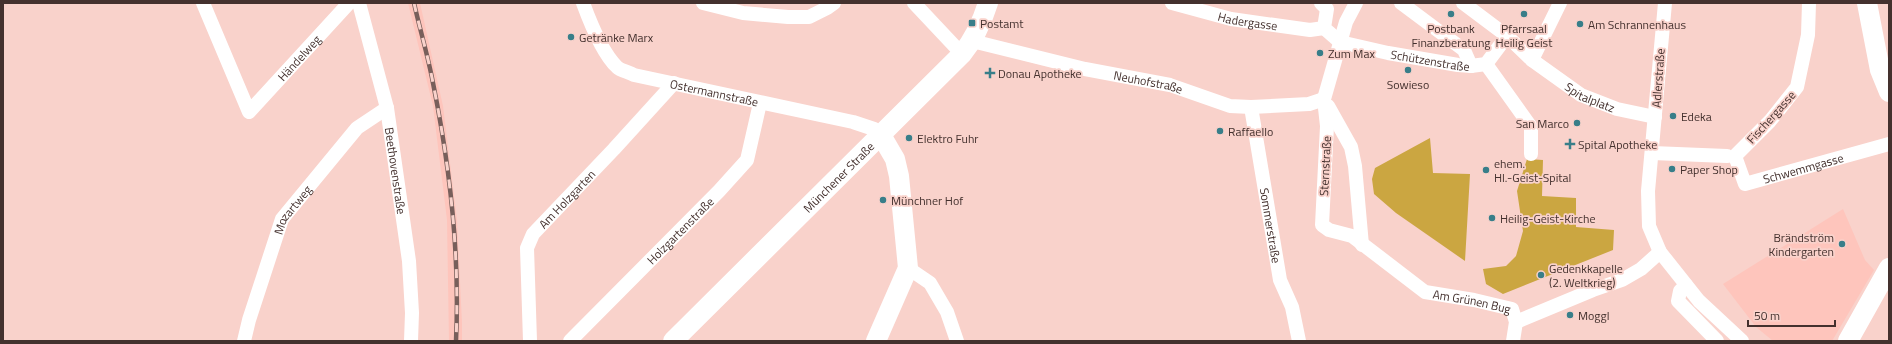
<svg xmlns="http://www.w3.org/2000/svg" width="1892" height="344" viewBox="0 0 1892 344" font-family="'Titillium Web',sans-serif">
<rect width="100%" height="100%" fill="#f9d2cb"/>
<path fill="#fec5bc" d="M408 3H420L443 106 457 220 462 323V341H449L447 220 433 106Z
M1843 209 1865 260 1874 270 1832 341H1773L1756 327 1723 284Z"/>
<path fill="#cba641" d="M1430 138 1433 173 1470 174 1465 261 1396 213 1374 194 1372 179 1375 168Z
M1527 159 1543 160 1542 196 1576 198V227L1614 230 1613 250 1503 294 1486 284 1483 269 1506 266 1516 256 1523 231 1517 191Z"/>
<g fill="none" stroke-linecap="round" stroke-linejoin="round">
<g stroke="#fff" stroke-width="14">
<path id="s1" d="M203 3 249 112 349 3"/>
<path id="s2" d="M359 3 387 108 409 261 412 313 411 341"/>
<path id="s3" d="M583 3C590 22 602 53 617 67 621 71 629 72 634 75L853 122 874 129 881 135"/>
<path d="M703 3 743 13 788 17H809L827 8 834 3"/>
<path d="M914 3 962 54"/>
<path id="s4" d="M1172 3 1231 19 1310 30 1324 28"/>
<path id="s5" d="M1321 3 1327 9 1324 28 1340 42 1388 53 1458 65 1471 66 1486 64 1507 36"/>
<path id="s6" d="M1356 3 1346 22 1324 99 1327 126 1322 225 1329 230 1352 236 1425 292 1474 300 1512 309 1516 322 1513 341"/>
<path d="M1401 3 1464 50 1471 66"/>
<path id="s7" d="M1463 3 1507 36 1532 60 1581 95 1617 109 1655 117"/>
<path d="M1665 3 1648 191 1649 226 1660 252 1699 301 1742 341"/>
<path id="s8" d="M1809 3 1808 35 1797 87 1770 121 1735 156 1745 184 1889 144"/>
<path id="s9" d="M972 41 1085 69 1170 85 1230 106 1251 107 1309 104 1324 99"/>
<path d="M1532 60 1560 3"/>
<path d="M1486 64 1531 127V154"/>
<path d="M1328 106 1351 147 1355 166 1362 245"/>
<path id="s10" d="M1251 107 1280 280 1292 307 1299 341"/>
<path d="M1652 153 1727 156"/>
<path d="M908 268 930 283 947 312 957 341"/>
<path d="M1686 285 1680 291 1678 301 1717 341"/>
<path d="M1516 322 1593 290 1622 280 1641 269 1660 252"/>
<path id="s11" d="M244 341 249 320 282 219 357 128 387 108"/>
<path id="s12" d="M530 341 527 248 533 234 614 149 674 83"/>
<path id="s13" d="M570 341 719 191 747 160 760 103"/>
</g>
<g stroke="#fff" stroke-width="20">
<path d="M1867 3 1880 70 1889 92"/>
<path id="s14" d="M673 341 962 54C975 38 982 22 988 3"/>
<path d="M876 341 908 268 899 176 895 159 881 135"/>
<path d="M1848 341 1889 268"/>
</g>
<defs>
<path id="rail" d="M414 3C420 30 428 56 433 83 450 167 460 256 456 341"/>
</defs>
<use href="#rail" stroke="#785f5b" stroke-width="4.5"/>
<use href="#rail" stroke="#f9d2cb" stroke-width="3" stroke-dasharray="9" stroke-linecap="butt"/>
</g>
<g fill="#387e89" stroke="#f9d2cb" stroke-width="1.5">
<circle cx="1451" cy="14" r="4"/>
<circle cx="1524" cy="14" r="4"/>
<rect x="968" y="19" width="8" height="8" rx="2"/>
<circle cx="1580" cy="24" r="4"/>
<circle cx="571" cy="37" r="4"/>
<circle cx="1320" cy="53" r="4"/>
<circle cx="1408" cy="70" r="4"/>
<path d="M988 67h4v4h4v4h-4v4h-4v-4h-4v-4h4z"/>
<circle cx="1673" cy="116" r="4"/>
<circle cx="1577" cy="123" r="4"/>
<circle cx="1220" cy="131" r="4"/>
<circle cx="909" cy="138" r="4"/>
<path d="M1568 138h4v4h4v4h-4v4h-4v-4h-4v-4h4z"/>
<circle cx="1672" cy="169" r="4"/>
<circle cx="1486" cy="170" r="4"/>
<circle cx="883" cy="200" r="4"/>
<circle cx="1492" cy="218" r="4"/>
<circle cx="1842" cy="244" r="4"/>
<circle cx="1541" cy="275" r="4"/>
<circle cx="1570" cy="315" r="4"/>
</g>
<g text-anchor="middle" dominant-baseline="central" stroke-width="3.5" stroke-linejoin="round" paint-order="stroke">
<g font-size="12" fill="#44312e" stroke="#f9d2cb">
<text stroke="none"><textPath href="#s4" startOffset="78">Hadergasse</textPath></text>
<text stroke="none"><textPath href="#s1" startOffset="192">Händelweg</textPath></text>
<text stroke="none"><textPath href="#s5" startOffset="141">Schützenstraße</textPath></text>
<text transform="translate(1658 78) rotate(-86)">Adlerstraße</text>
<text stroke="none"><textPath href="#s9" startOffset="181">Neuhofstraße</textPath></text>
<text stroke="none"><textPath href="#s3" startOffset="174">Ostermannstraße</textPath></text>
<text stroke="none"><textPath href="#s7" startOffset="159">Spitalplatz</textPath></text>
<text transform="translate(1771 117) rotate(-48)">Fischergasse</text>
<text transform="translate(1325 166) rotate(-87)">Sternstraße</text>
<text stroke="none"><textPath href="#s8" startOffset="268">Schwemmgasse</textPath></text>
<text stroke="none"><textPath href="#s2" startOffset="172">Beethovenstraße</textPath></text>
<text stroke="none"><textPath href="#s14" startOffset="233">Münchener Straße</textPath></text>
<text stroke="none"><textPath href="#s12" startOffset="157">Am Holzgarten</textPath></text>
<text stroke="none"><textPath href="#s11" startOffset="141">Mozartweg</textPath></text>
<text stroke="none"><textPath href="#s10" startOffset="120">Sommerstraße</textPath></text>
<text stroke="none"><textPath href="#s13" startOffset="156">Holzgartenstraße</textPath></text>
<text stroke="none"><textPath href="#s6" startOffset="400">Am Grünen Bug</textPath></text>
</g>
<g font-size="12" fill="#44312e" stroke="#f9d2cb" text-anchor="start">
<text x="980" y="23">Postamt</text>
<text x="1588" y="24">Am Schrannenhaus</text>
<text x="1451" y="28" text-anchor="middle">Postbank<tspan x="1451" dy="14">Finanzberatung</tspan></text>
<text x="1524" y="28" text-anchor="middle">Pfarrsaal<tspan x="1524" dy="14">Heilig Geist</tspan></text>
<text x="579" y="37">Getränke Marx</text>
<text x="1328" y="53">Zum Max</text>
<text x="998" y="73">Donau Apotheke</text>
<text x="1408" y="84" text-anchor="middle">Sowieso</text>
<text x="1681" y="116">Edeka</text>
<text x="1569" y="123" text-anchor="end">San Marco</text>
<text x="1228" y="131">Raffaello</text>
<text x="917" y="138">Elektro Fuhr</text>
<text x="1578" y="144">Spital Apotheke</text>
<text x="1494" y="163">ehem.<tspan x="1494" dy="14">Hl.-Geist-Spital</tspan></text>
<text x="1680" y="169">Paper Shop</text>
<text x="891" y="200">Münchner Hof</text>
<text x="1500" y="218">Heilig-Geist-Kirche</text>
<text x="1834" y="237" text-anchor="end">Brändström<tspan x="1834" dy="14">Kindergarten</tspan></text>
<text x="1549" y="268">Gedenkkapelle<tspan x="1549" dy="14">(2. Weltkrieg)</tspan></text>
<text x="1578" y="315">Moggl</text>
</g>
</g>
<rect width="1892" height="344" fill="none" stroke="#44312e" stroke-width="8"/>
<path d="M1748 320v6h87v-6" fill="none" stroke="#44312e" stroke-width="2"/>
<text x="1754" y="320" font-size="12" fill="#44312e" stroke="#f9d2cb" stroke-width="3" paint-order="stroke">50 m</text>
</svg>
